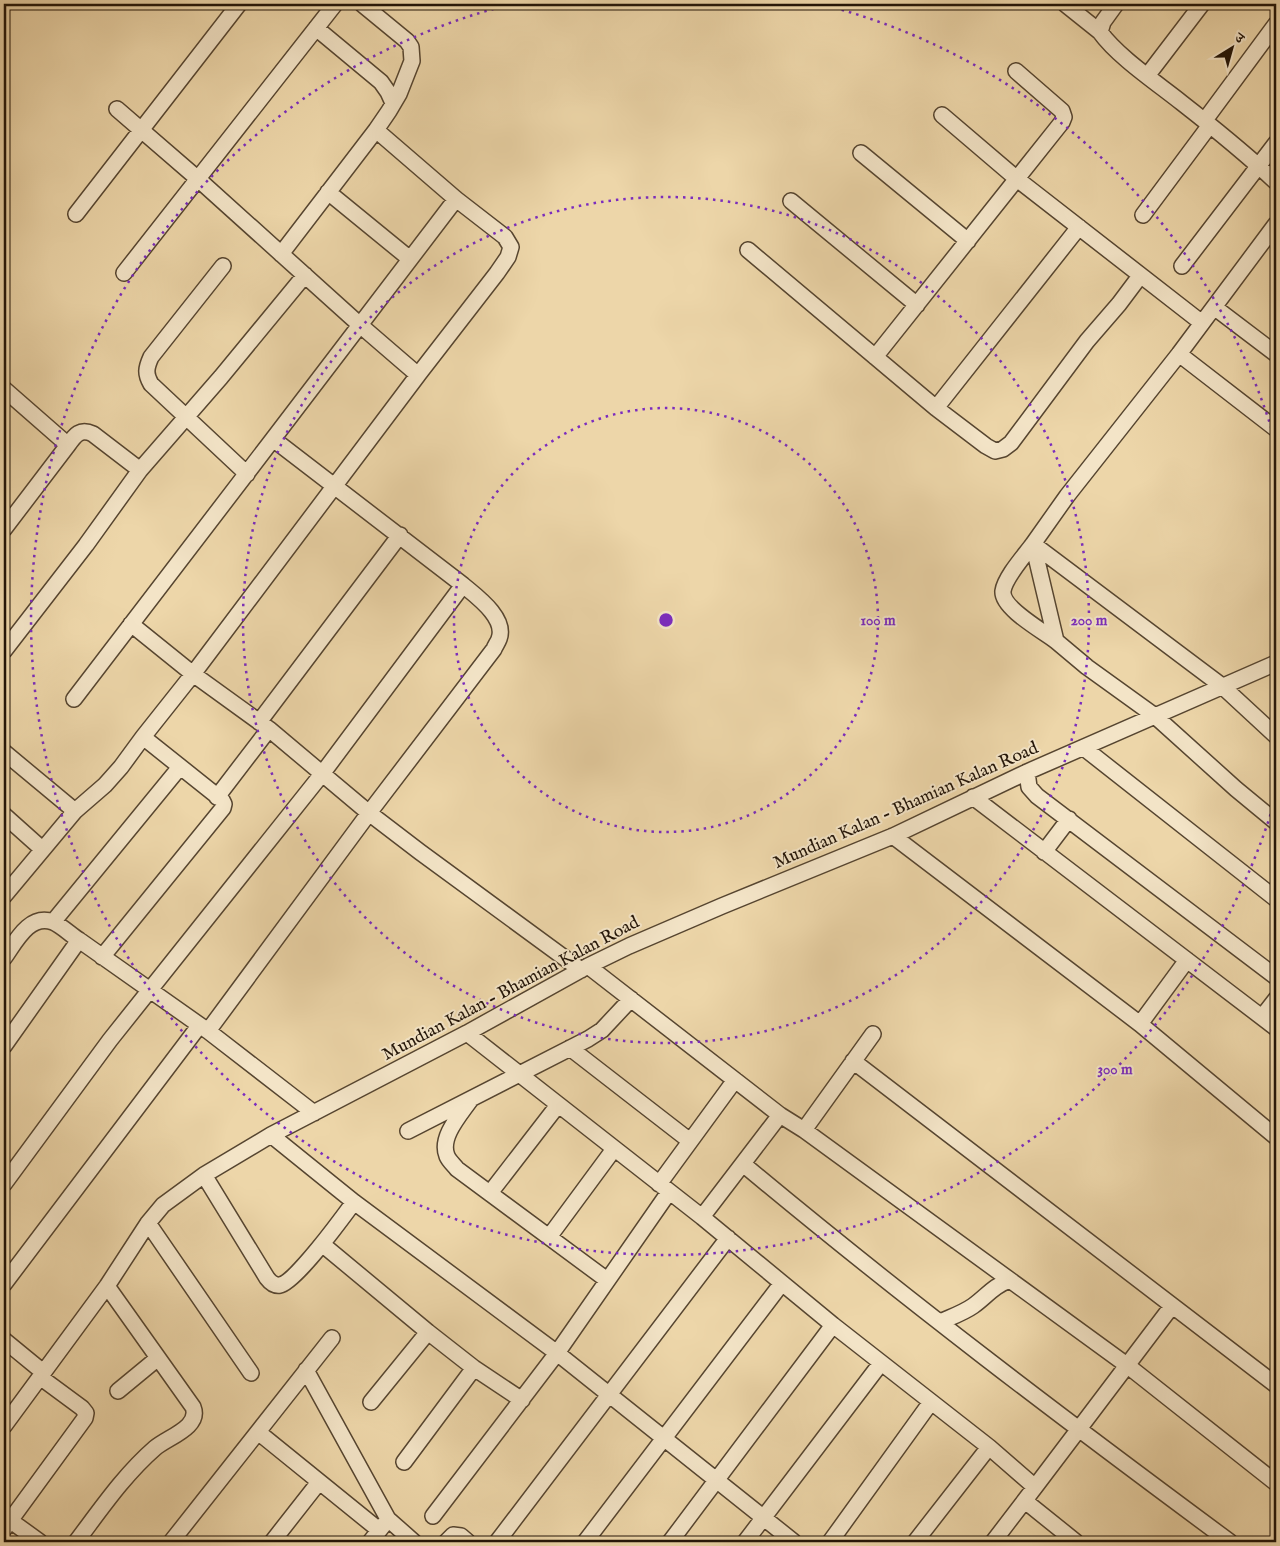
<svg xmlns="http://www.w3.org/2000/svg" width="1280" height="1546" viewBox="0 0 1280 1546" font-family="'IM FELL English','Noto Serif Devanagari',serif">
<rect width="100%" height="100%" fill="#edd6a9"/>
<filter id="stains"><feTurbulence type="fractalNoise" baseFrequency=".004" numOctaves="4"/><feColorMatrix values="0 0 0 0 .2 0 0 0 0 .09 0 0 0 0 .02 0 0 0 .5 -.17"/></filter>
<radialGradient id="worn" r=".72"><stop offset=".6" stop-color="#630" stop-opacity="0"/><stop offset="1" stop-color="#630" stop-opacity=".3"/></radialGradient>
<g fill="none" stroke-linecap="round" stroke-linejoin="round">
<defs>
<path id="minor" d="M1065 4 1100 32
M1116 4 1103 22 1100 32C1118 57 1157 83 1182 103 1214 128 1246 154 1276 182
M316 28 381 82 388 92 393 103
M1147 76 1202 4
M942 115 1017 179 1202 323
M1205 120 1276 24
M376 130 456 199 505 237 511 247 508 257 497 273 418 375
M861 153 968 241
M328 192 410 259
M791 201 917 305
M76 214 239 4
M1143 215 1210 125
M1276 224 1179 354 1067 496 1033 544 1056 641 1087 667 1155 716 1236 789 1276 822
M748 250 936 408 986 446 995 451 1003 449 1011 443 1087 341 1119 304 1140 276
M281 254 376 130 389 111 399 94 412 61 411 47 407 41 362 4
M223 266 151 357C146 368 145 374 151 384L247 474
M1182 266 1276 143
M124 273 335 4
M1214 307 1276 354
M1179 354 1276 429
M875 357 1062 122 1064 117 1062 111 1016 71
M4 389 68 445 4 529
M936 408 1079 227
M68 445C75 435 80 428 93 434L140 470
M131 624 193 674 269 729 369 813 420 852 581 970
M1056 641C1043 631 1001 608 1003 591 1005 577 1025 555 1033 544L1222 686 1276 736
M4 651 86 545 140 470 221 377 305 275
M74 699 273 439
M259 722 400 535
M1084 748 1276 899
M4 752 75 811
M1027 772 1029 787 1037 796 1276 977
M217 797 269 729
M973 797 1276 1028
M4 815 42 849
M893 836 1140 1024 1276 1137
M1044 852 1069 819
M4 896 75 811 105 785 121 767 143 737
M53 922 180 767
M102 957 223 808 224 804 222 800 143 737 193 674 418 375 360 325 456 199
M4 958C15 943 29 913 53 922 62 926 71 935 79 940
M588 966 780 1115 702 1217 833 1325 989 1447 1035 1487 1172 1306
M1262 1017 1276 999
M1140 1024 1187 960
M208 1031 369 813 494 649C495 646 498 642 499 639 507 618 476 596 463 585
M467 1033 702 1217
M4 1046 79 940 208 1031 314 1113
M570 1048 690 1141
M853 1061 1276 1385
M471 1099C461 1114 439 1137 447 1156 449 1161 454 1165 457 1169L607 1280
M780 1115 804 1130 873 1034
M804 1130 1128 1366 1276 1483
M408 1131 588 1039 602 1030 631 999
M271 1135 354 1202 557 1353 794 1542
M743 1164C901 1296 1065 1420 1230 1542
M204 1175 267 1278C270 1282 274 1286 280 1285 295 1283 343 1217 354 1202
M4 1184 110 1040 322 774 463 585 273 439 360 325 198 179 117 109
M659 1184 735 1080
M490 1193 558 1105
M148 1223 251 1373
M549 1237 614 1149
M322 1244 428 1332 474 1368 522 1400
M4 1284 199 1026
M940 1322C951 1317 963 1313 973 1306 987 1296 993 1286 1010 1280
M4 1340 43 1372
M306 1370 388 1519 414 1542
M118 1391 158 1358
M371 1402 428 1332
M4 1426 107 1286 148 1223 163 1205 204 1175 271 1135 467 1033 588 966 629 946 722 906 893 836 1027 772 1276 663
M258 1432 379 1530
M404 1462 474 1368
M1025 1501 1076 1542
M4 1516 40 1542
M433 1516 557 1353 669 1192
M4 1529 85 1418 86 1413 82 1408 40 1377
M76 1542C101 1509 124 1475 155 1448 168 1437 201 1427 193 1407L107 1286
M171 1542 332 1338
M272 1542 319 1482
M370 1542 386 1522
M446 1542 453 1535 461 1536 468 1542
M497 1542 728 1238
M585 1542 782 1283
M670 1542 833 1325
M745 1542 881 1363
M830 1542 931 1402
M915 1542 989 1447
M993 1542 1035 1487"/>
</defs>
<use href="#minor" stroke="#564530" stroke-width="18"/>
<use href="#minor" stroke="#f3e4c7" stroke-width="15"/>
</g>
<g fill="none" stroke="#7b2cbf" stroke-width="2.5" stroke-dasharray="2.5 5">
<circle cx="666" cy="620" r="212"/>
<circle cx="666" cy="620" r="423"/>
<path d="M1275 800A635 635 0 1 1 512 4M820 4A635 635 0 0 1 1275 440"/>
</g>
<g text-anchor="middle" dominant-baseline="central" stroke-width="4" stroke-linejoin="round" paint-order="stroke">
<g font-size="18" fill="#231508" stroke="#f3e4c7">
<text transform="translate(906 806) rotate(-24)">Mundian Kalan - Bhamian Kalan Road</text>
<text transform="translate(511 989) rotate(-28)">Mundian Kalan - Bhamian Kalan Road</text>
</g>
</g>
<circle cx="666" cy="620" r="8" fill="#7b2cbf" stroke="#f3e4c7" stroke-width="2.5"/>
<g font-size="15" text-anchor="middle" font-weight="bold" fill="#7b2cbf" stroke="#f3e4c7" stroke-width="4" stroke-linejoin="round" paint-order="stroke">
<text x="878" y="625">100 m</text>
<text x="1089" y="625">200 m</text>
<text x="1115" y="1074">300 m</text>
</g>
<rect width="1280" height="1546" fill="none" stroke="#edd6a9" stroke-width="20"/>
<rect x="5" y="5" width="1270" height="1536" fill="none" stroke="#231508" stroke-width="2.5"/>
<rect x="10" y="10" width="1260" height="1526" fill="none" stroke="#231508"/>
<g transform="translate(1232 48) rotate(37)" stroke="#f3e4c7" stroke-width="4" paint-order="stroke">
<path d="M0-4L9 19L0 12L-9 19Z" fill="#231508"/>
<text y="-8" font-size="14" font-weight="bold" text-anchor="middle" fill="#231508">उ</text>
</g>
<rect width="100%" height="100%" filter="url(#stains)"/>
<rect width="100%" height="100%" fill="url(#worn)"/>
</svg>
